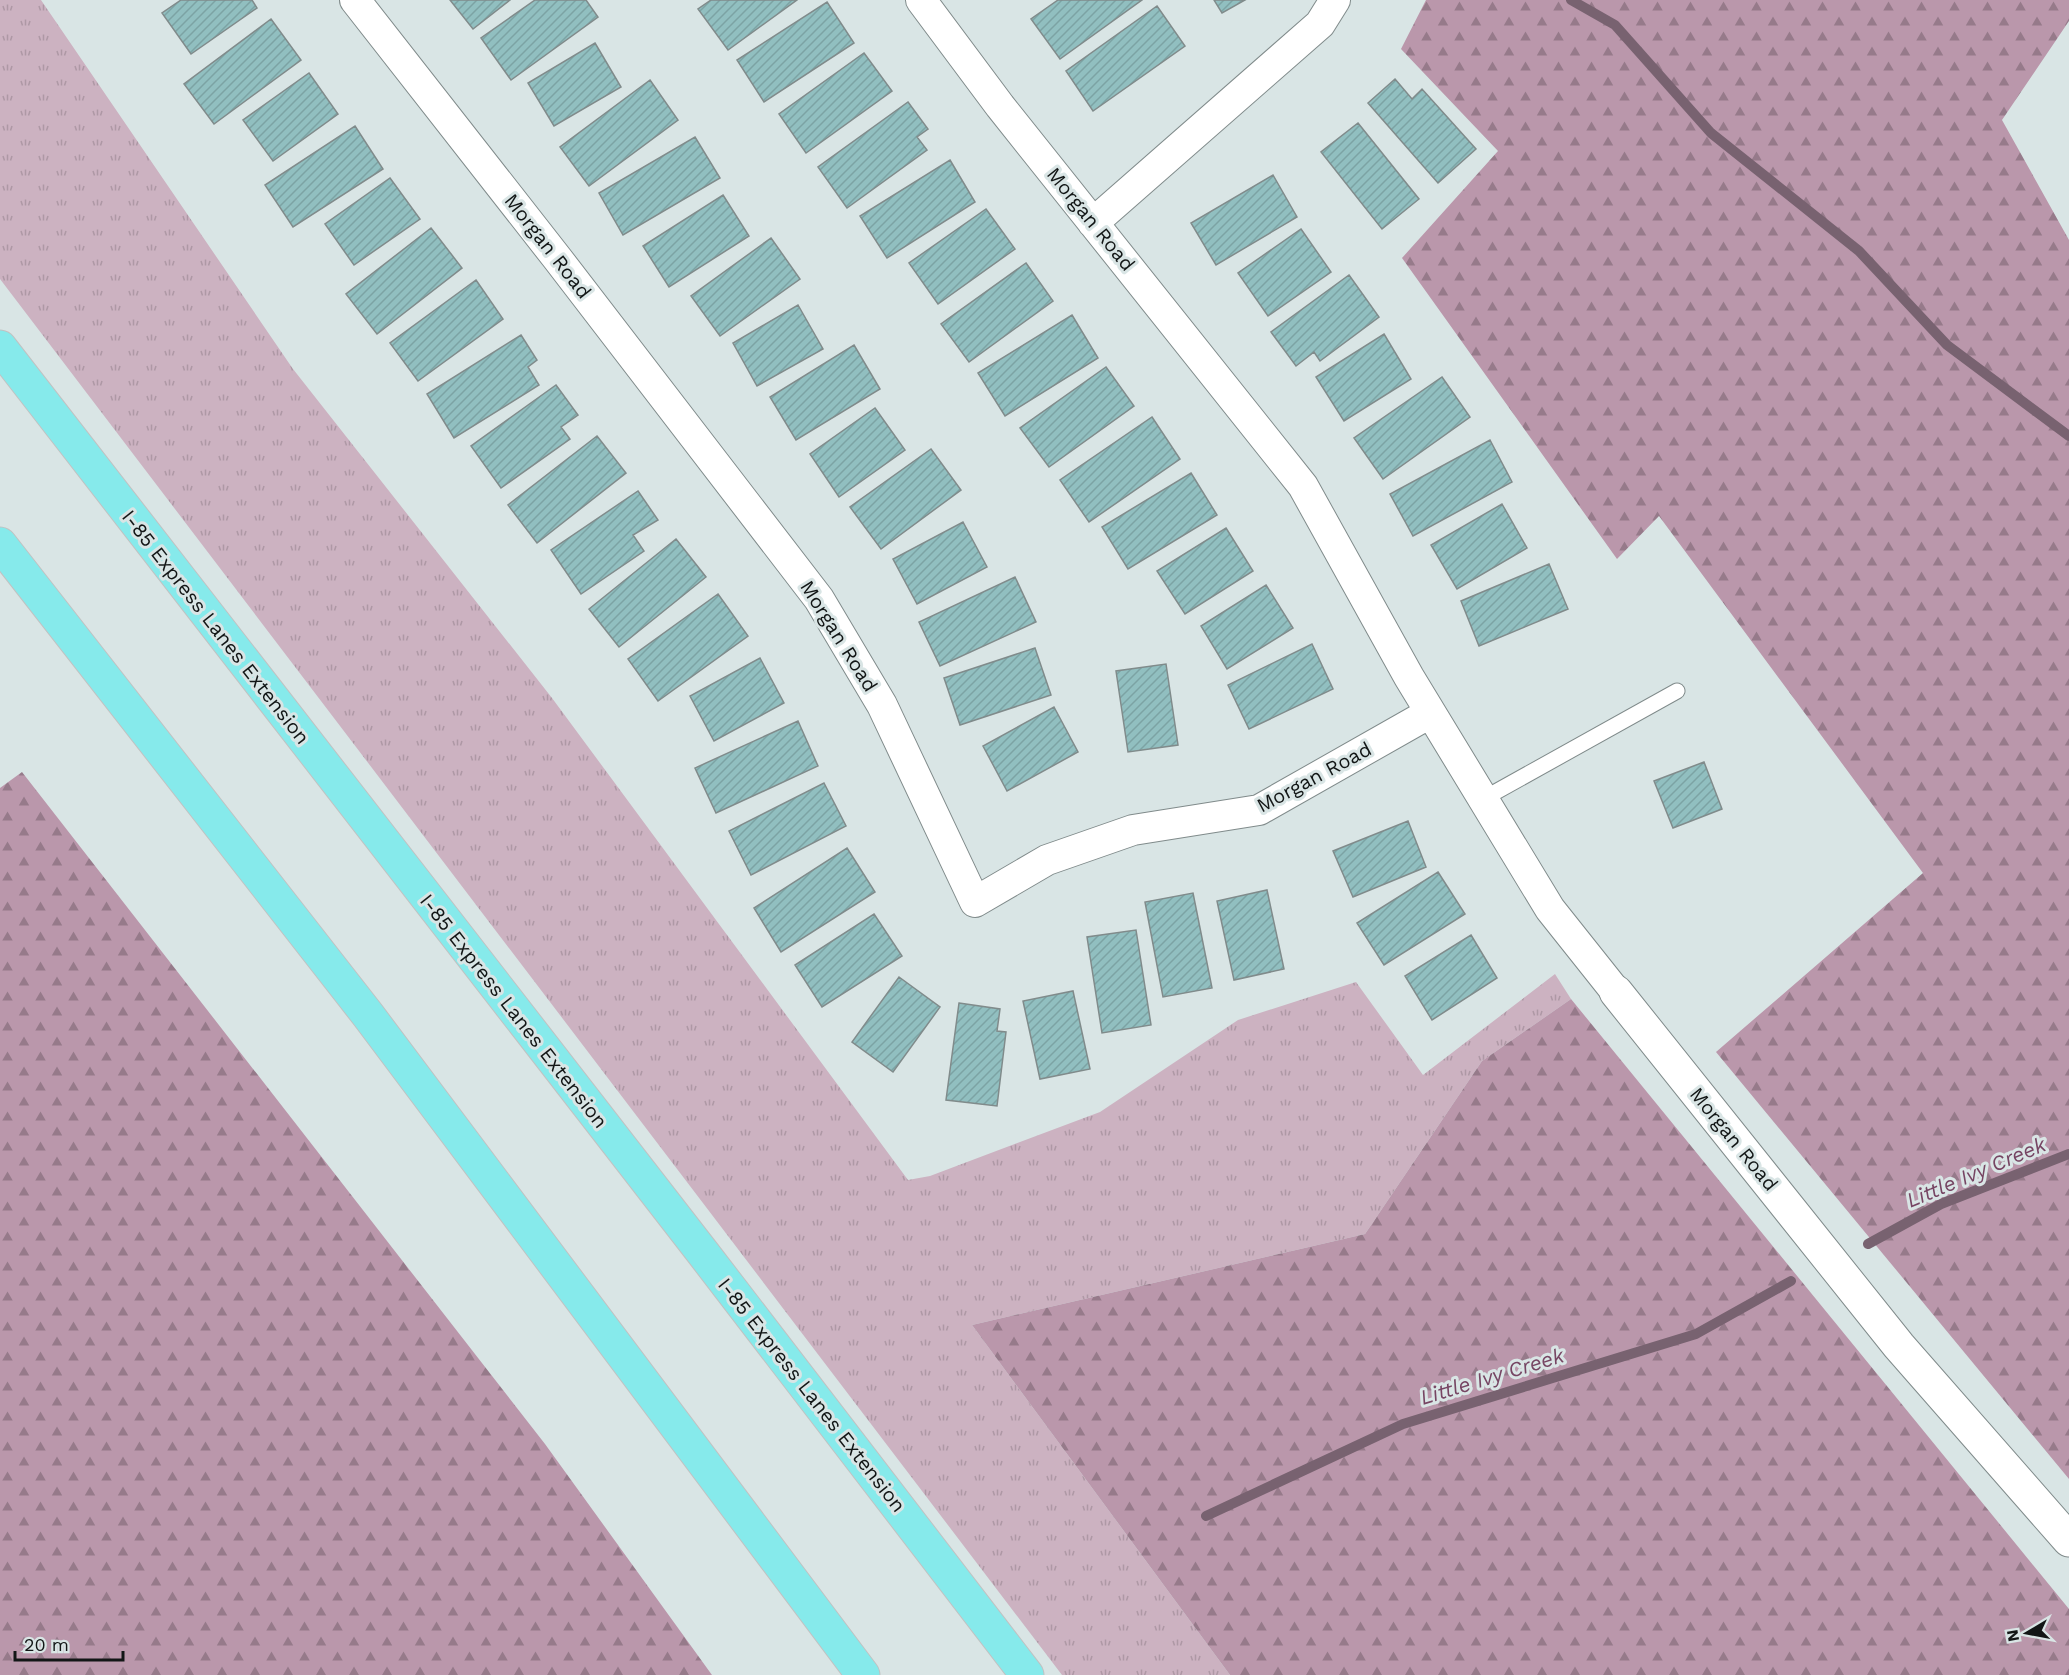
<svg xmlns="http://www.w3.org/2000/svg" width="2069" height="1675" viewBox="0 0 2069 1675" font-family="'Work Sans',sans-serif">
<defs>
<pattern id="grass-tufts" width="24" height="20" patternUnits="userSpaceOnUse" patternTransform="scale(1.5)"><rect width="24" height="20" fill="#ccb2c1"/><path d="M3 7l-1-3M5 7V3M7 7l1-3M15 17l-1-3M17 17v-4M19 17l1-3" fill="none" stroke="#ae98a5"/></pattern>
<pattern id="forest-firs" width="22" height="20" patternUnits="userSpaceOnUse" patternTransform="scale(1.5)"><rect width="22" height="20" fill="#ba97ab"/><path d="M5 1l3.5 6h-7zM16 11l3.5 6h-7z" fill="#967a8a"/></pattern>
<pattern id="building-hatch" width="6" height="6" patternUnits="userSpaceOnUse" patternTransform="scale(1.5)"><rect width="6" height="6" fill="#91bfc0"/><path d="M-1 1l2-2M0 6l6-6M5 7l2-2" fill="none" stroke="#7ca3a4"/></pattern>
</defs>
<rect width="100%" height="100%" fill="#d9e5e5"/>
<path fill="url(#grass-tufts)" d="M0 0H41L293 369 552 698 908 1180 930 1176 1100 1112 1238 1020 1356 982 1423 1075 1555 974 1571 999 1482 1061 1365 1234 972 1325 1230 1675H1062L0 279Z"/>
<path fill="url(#forest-firs)" d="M1426 0H2069V21L2002 120 2069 240V1479L1716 1052 1923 873 1659 516 1617 559 1402 258 1498 151 1401 49Z
M22 772 545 1444 712 1675H0V788Z
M1571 999 2069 1609V1675H1230L972 1325 1365 1234 1482 1061Z"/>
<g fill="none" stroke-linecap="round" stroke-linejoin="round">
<path stroke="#786270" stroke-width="10" d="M1571 0 1615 25 1711 133 1859 251 1947 345 2069 436
M1868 1244 1941 1204 2069 1154
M1206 1516 1403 1424 1696 1334 1791 1281"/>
</g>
<path fill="url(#building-hatch)" stroke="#808b8b" stroke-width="1.5" d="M181 0H252L257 8 191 54 162 13Z
M450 0H510L473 29Z
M535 0H586L598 17 511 80 481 38Z
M711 0H797L728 50 698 9Z
M1058 0H1142L1060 59 1031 19Z
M1214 0H1245L1222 13Z
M827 2 854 43 764 102 737 60Z
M1157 6 1185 46 1093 111 1066 71Z
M271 19 301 60 214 124 184 84Z
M595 43 621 87 554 126 528 83Z
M864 53 892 91 806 153 779 114Z
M309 73 338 114 273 161 243 120Z
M1395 79 1412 99 1422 89 1476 149 1438 183 1368 103Z
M650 80 678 120 589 186 560 147Z
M908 102 928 129 917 137 927 150 847 208 818 167Z
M1358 123 1419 199 1382 229 1321 152Z
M355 126 383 169 293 227 265 185Z
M695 137 720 178 623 235 599 193Z
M950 160 975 202 887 258 860 216Z
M1273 175 1297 217 1216 265 1191 223Z
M390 178 420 219 354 265 325 224Z
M723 195 749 236 669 287 643 246Z
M986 209 1015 249 938 304 909 263Z
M431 228 462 268 377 334 346 294Z
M1301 229 1331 272 1268 316 1238 273Z
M771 238 800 279 720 336 691 296Z
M1026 263 1053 301 969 362 941 324Z
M1349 275 1379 317 1320 361 1314 352 1296 366 1271 332Z
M476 280 503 319 418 381 390 343Z
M798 305 823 349 757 386 733 343Z
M1072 315 1098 358 1005 416 978 373Z
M1384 334 1411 379 1344 421 1316 377Z
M521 335 537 360 528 367 539 385 454 438 427 394Z
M854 345 880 389 796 440 770 397Z
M1106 367 1134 406 1049 467 1020 428Z
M1442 377 1470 417 1383 479 1354 438Z
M556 385 578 415 561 427 570 439 501 488 471 446Z
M875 408 905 450 839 497 810 454Z
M1152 417 1180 459 1089 522 1060 480Z
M597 436 626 473 537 543 508 505Z
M1490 440 1512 482 1413 536 1390 494Z
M931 449 961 490 881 549 850 507Z
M1191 473 1217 515 1128 569 1102 527Z
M638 491 658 520 633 535 644 551 581 594 551 550Z
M1502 504 1527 548 1457 589 1431 545Z
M963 522 987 567 917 604 893 559Z
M1226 528 1253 571 1185 614 1157 571Z
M676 539 706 577 619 647 589 609Z
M1549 564 1568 609 1479 646 1461 601Z
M1015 577 1036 622 940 666 919 622Z
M1266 585 1293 628 1227 669 1201 626Z
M718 594 748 636 658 701 628 659Z
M1312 644 1333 689 1249 729 1228 685Z
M1035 648 1051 695 960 725 944 678Z
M760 658 784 703 714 741 690 696Z
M1166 664 1178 745 1128 752 1116 671Z
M1054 707 1078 752 1007 791 983 746Z
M798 721 818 766 716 813 695 768Z
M1704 762 1722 809 1673 828 1654 781Z
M824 783 846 826 751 875 729 831Z
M1408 821 1426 867 1353 897 1333 851Z
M847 848 875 892 781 952 754 908Z
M1438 872 1465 914 1384 965 1357 923Z
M1267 890 1284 969 1234 980 1217 901Z
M1193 893 1212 988 1163 997 1145 902Z
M874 914 902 956 822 1007 795 965Z
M1136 930 1151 1025 1102 1033 1087 937Z
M1471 935 1497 978 1432 1020 1405 976Z
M899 977 940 1007 893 1072 852 1042Z
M1073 991 1090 1069 1040 1079 1023 1001Z
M959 1003 1000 1009 997 1031 1006 1032 997 1106 946 1100Z"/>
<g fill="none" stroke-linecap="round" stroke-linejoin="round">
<defs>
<path id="service" d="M1483 799 1677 691"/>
<path id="minor" d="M355 0 557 258 819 599 882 705 975 902 1047 860 1133 830 1259 810 1430 713
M921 0 1000 106 1303 486 1409 677 1550 909 1616 992
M1093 223 1320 24 1335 0"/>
<path id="tertiary" d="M1616 992 1899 1346 2069 1540"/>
<path id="motorway" d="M0 347 703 1253 1027 1675
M0 544 368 1015 863 1675"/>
</defs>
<use href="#service" stroke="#808b8b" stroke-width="17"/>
<use href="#minor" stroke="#808b8b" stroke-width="32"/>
<use href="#tertiary" stroke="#808b8b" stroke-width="35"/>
<use href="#motorway" stroke="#c1c2c2" stroke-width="35"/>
<use href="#service" stroke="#fff" stroke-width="15"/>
<use href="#minor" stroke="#fff" stroke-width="30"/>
<use href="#tertiary" stroke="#fff" stroke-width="33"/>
<use href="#motorway" stroke="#86eaeb" stroke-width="33"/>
</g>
<g text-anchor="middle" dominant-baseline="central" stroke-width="6" stroke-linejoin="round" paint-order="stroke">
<g font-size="20" fill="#121616" stroke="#d9e5e5">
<text transform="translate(1091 219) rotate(51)">Morgan Road</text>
<text transform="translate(548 246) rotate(52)">Morgan Road</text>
<text transform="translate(216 627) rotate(52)">I-85 Express Lanes Extension</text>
<text transform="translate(839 636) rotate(58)">Morgan Road</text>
<text transform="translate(1314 777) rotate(-28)">Morgan Road</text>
<text transform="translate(514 1011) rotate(52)">I-85 Express Lanes Extension</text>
<text transform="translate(1734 1139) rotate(51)">Morgan Road</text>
<text transform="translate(812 1395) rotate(52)">I-85 Express Lanes Extension</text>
</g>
<g font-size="21" font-style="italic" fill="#764563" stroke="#d9e5e5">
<text transform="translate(1976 1172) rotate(-23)">Little Ivy Creek</text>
<text transform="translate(1492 1376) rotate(-17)">Little Ivy Creek</text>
</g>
</g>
<g transform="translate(2027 1633) rotate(260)" stroke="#d9e5e5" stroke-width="4.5" paint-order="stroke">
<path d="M0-4.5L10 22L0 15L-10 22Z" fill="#121616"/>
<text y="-9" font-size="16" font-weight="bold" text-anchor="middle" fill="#121616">N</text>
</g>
<path d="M15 1651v9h108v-9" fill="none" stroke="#121616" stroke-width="3"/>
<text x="24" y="1651" font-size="18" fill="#121616" stroke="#d9e5e5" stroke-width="4.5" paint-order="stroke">20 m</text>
</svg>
